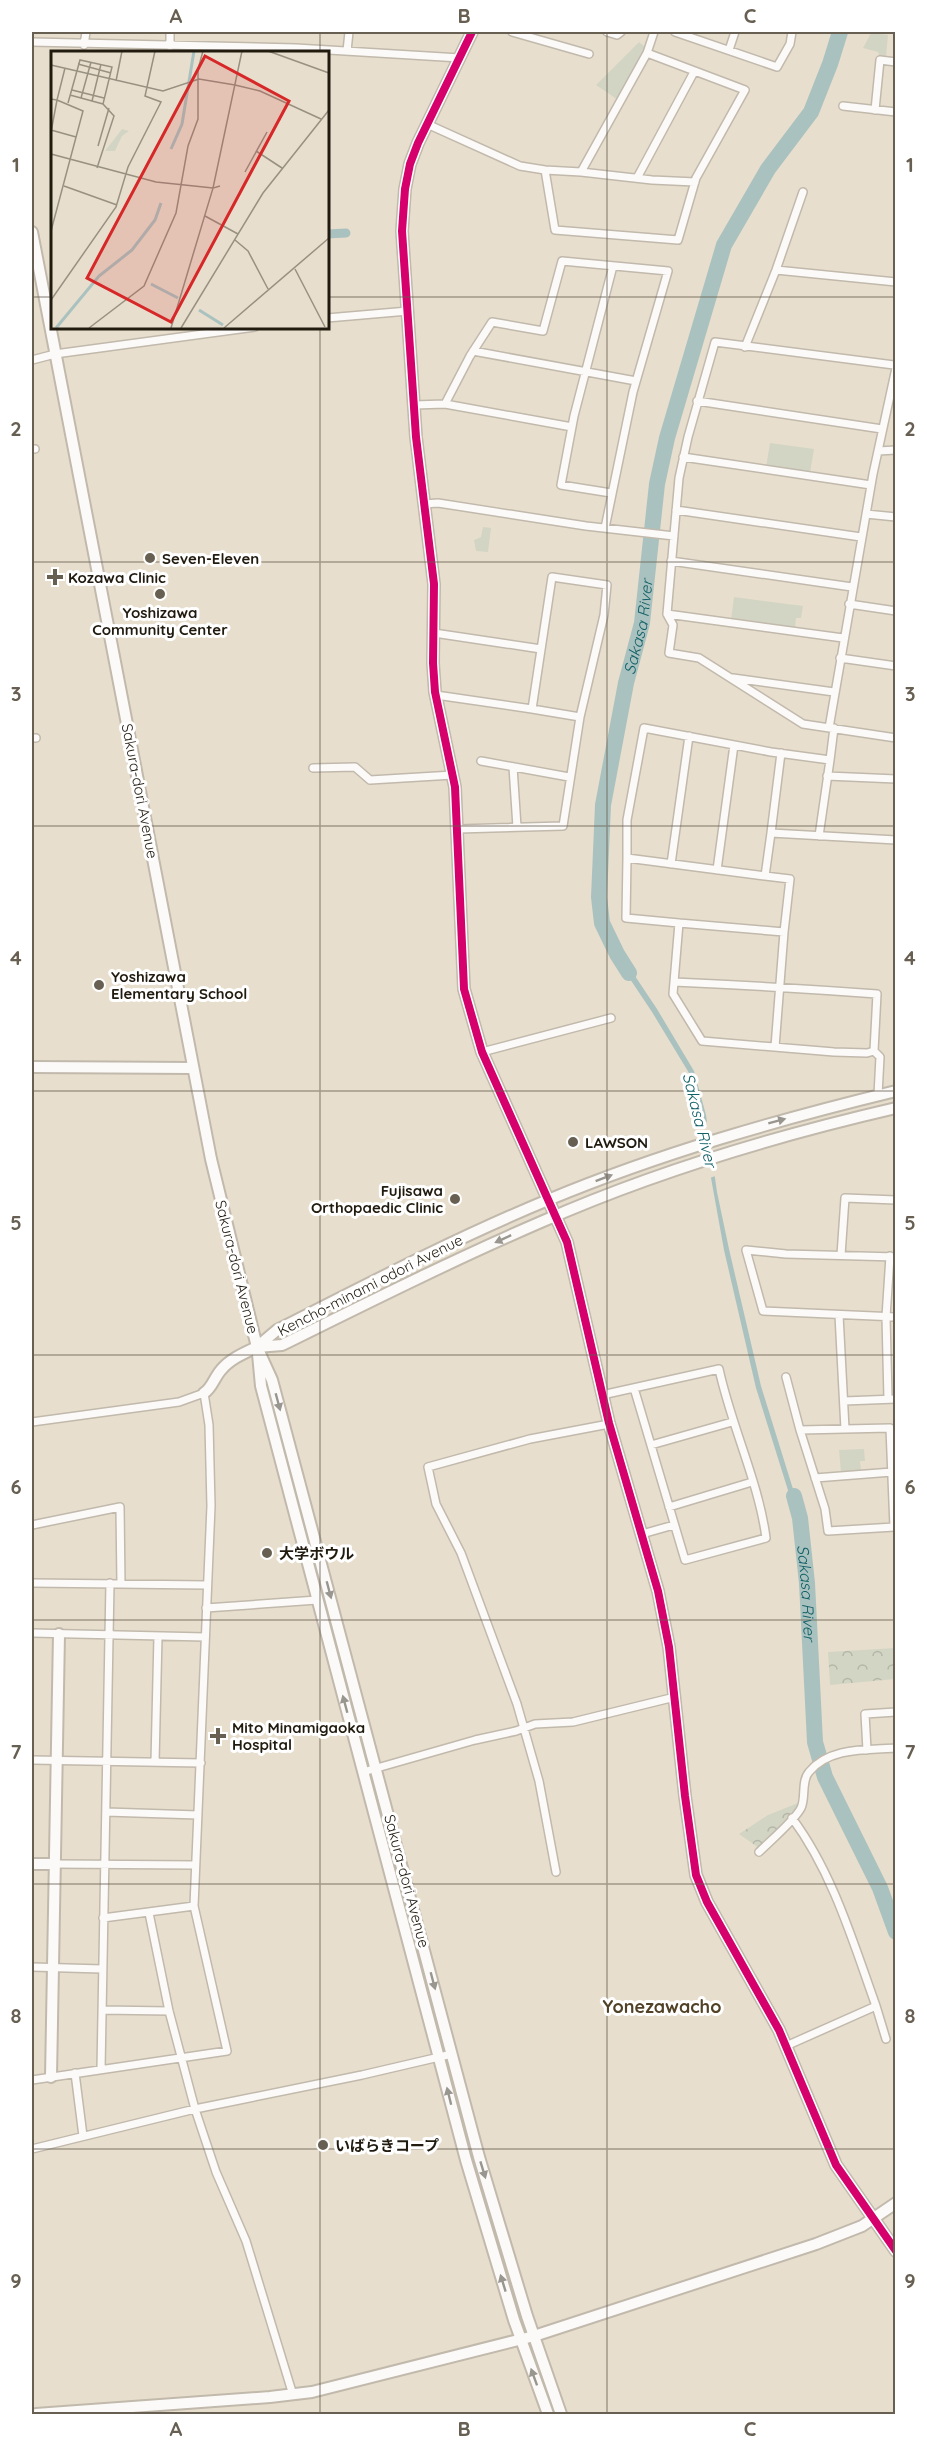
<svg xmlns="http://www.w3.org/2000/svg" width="927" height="2446" viewBox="0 0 927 2446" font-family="Quicksand,'Noto Sans JP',sans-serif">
<defs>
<pattern id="forest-crowns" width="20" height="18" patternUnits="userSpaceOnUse" patternTransform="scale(1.5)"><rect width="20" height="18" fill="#d2d5c4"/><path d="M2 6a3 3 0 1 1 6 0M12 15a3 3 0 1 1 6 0" fill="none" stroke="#b4b6a7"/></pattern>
</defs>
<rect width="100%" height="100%" fill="#e8decd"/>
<path fill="url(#forest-crowns)" d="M895 1648V1679L830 1685 828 1652Z
M798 1803 795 1809 759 1848 739 1834 768 1815Z"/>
<path fill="#d2d5c4" d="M871 33 888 35 886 56 879 55 878 52 863 48Z
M639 42 645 47 618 100 596 85Z
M770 443 814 449 810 473 766 467Z
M483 527 491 528 488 552 476 551 474 540 481 537Z
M734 597 803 606 801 618H796L795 629 731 620Z
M864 1449 865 1461H860L861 1471 841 1472 839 1450Z"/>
<path fill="#aac2bf" d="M619 952 657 1009 694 1071 706 1115 717 1192 729 1249 761 1386 802 1518 797 1519 756 1388 724 1250 700 1117 689 1073 652 1012 614 955Z"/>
<path fill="#e8decd" d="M709 1121 718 1175 707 1179 698 1125Z"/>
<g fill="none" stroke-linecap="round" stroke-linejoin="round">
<path stroke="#aac2bf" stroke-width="9" d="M327 234 346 233"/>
<g stroke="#aac2bf" stroke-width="16">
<path id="s1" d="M629 973 617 954 602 923 599 897 603 805 626 683 642 623 657 484 667 438 724 245 768 169 811 112 830 64 840 32"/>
<path id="s2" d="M794 1496 800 1518 807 1583 815 1742 825 1777 880 1888 896 1932"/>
</g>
<defs>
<path id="street" d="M512 32 589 54
M607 32 617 35 621 32
M675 32 777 67 790 44 792 32
M32 42 296 48 460 58
M84 45 86 32
M170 46V32
M729 50 735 32
M347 51 349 32
M647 53 654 32
M843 106 896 112
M875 110 880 60 896 62
M427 124 520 166 545 170 555 230 678 240 696 178 745 90 647 53 581 172 545 170
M581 172 652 180 695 182
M637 178 694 72
M776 270 896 282
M327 318 408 311
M745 347 776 270 803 192
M473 351 636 381
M32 360 55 354 255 327
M896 367 894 365 715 342 688 437 679 478 667 614 673 625 669 653 699 658 803 724 896 738
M697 401 882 429
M445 404 572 427
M414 405 445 404 470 356 492 322 543 331 562 261 668 271 633 392 605 528
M32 449H35
M878 451 896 450
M683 457 871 485
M611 493 561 485 574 416 613 266
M424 504 438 503 586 526 674 536
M676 510 861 537
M866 514 896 517
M671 561 852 587
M849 604 896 611
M667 614 843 638
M434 633 541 649
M840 658 896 666
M733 678 834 692
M436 695 532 709
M829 728 873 474 896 368
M834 728 830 760 771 752 644 728 627 820V858L765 876 771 833 896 840
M32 738H36
M481 761 569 777
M513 767 517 827
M313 768 355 767 370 780 453 775
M827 776 896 779
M458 829 563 826 580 717 604 615 607 585 552 577 532 709 580 717
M771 833 781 753
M819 836 830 760
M627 858 626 918 679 923
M671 864 689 736
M717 870 734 745
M765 876 790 879 784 932
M674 982 673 994 702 1041 834 1052 867 1053 874 1051
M775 1047 784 932 679 923 674 982C742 985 809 989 877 994L874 1051 880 1057 878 1095
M482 1052 611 1018
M841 1255 845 1198 896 1200
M896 1257 786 1254 746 1250 763 1311 896 1317
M839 1315 845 1429
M786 1377 800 1430
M602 1395 719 1369C731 1425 759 1483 766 1538L685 1560 634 1388
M888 1399 886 1317 890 1256
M844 1401 896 1399
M32 1422 179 1402 204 1393 209 1425 211 1506 194 1906 227 2051 32 2080
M890 1428 894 1527 828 1531 825 1509 800 1430Z
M651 1445 732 1422
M815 1478 892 1472
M669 1507 752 1482
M32 1525 120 1507 121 1584
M642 1534 674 1525
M32 1583 206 1585
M206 1608 317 1600
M32 1633 205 1637
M867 1750 865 1714 896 1712
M32 1760 201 1763
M155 1762 158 1636
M363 1772 475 1740 516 1731 535 1724 573 1722 675 1697
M106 1812 198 1815
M759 1852C769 1842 795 1820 801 1808 806 1798 801 1781 809 1772 829 1747 866 1750 896 1748
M54 1864 195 1865
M556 1872 539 1781 517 1704 461 1553 436 1504 428 1467 530 1439 609 1424
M149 1913 169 2011 195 2109 216 2172 246 2241 293 2395
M103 1918 194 1906
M32 1967 102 1969
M876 2006 886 2039
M102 2010 169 2011
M786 2046 876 2006C853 1942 833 1873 792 1818
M101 2069 110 1583
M75 2073 83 2136
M32 2149 195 2109 362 2075 452 2054"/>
<path id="secondary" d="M472 32 418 143 410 164 405 189 402 231 416 437 434 584 433 663 435 692 455 787 464 989 482 1052 567 1242 609 1423 658 1591 669 1647 685 1796 696 1875 707 1902 779 2030 836 2165 896 2251
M32 232 211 1159 257 1347C244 1353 230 1359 221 1370 214 1378 212 1388 204 1393
M32 1067 193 1068
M32 1864H54
M51 2077 59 1634
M36 2414 270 2397 312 2392 534 2336 816 2244 862 2226 896 2203"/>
<path id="primary" d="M257 1347 272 1380 479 2157 527 2316 561 2414
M257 1347 277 1330C366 1285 456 1238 548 1200 661 1153 777 1120 896 1091
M257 1347 282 1345C367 1303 453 1260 541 1222 654 1172 775 1136 896 1108
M258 1354 261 1386 466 2160 514 2320 548 2414"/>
</defs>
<use href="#street" stroke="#c1b9ac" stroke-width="10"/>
<use href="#secondary" stroke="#c1b9ac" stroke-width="14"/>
<use href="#primary" stroke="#c1b9ac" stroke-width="14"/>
<use href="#street" stroke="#fcfaf8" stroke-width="7"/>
<use href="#secondary" stroke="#fcfaf8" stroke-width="10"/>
<use href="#primary" stroke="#fcfaf8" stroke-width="10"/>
<defs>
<path id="cycleway" d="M472 32 418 143 410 164 405 189 402 231 416 437 434 584 433 663 435 692 455 787 464 989 482 1052 567 1242 609 1423 658 1591 669 1647 685 1796 696 1875 707 1902 779 2030 836 2165 896 2251"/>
</defs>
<use href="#cycleway" stroke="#fff" stroke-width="11"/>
<use href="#cycleway" stroke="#d6006c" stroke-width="8"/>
</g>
<defs><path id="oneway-solid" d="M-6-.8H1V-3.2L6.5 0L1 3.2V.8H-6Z" transform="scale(1.5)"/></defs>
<g fill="#99958f">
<use href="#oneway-solid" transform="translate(777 1121) rotate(-15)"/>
<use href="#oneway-solid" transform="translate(604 1178) rotate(-21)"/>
<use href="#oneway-solid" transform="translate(503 1239) rotate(155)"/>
<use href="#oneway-solid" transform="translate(278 1402) rotate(75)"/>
<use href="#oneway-solid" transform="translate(329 1590) rotate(75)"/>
<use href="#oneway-solid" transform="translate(345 1704) rotate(-105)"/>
<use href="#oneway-solid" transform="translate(433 1981) rotate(75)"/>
<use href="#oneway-solid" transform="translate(449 2096) rotate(-104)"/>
<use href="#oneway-solid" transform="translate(483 2170) rotate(73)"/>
<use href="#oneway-solid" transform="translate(503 2283) rotate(-107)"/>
<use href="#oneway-solid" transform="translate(534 2377) rotate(-110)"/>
</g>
<path fill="none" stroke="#675f52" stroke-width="1.5" stroke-opacity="0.55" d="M320 32V52M607 32V2414M32 297H52M327 297H896M320 327V2414M32 562H896M32 826H896M32 1091H896M32 1355H896M32 1620H896M32 1884H896M32 2149H896"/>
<g fill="#675f52" stroke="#fff" stroke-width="2">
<circle cx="150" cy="558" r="6"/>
<path d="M52 568h6v6h6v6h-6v6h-6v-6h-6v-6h6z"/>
<circle cx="160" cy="594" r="6"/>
<circle cx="99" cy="985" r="6"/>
<circle cx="573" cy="1142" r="6"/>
<circle cx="455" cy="1199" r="6"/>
<circle cx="267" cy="1553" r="6"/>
<path d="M215 1727h6v6h6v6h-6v6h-6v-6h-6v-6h6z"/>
<circle cx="323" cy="2145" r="6"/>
</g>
<g text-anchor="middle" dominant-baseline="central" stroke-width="6" stroke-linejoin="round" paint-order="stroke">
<g font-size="15" font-weight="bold" fill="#211a0f" stroke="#fff" text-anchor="start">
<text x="162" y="558">Seven-Eleven</text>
<text x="68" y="577">Kozawa Clinic</text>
<text x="160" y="612" text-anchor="middle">Yoshizawa<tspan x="160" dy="17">Community Center</tspan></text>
<text x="111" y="976">Yoshizawa<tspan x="111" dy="17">Elementary School</tspan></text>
<text x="585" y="1142">LAWSON</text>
<text x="443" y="1190" text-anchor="end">Fujisawa<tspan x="443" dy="17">Orthopaedic Clinic</tspan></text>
<text x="279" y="1553">大学ボウル</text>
<text x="232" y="1727">Mito Minamigaoka<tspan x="232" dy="17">Hospital</tspan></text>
<text x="335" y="2145">いばらきコープ</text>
</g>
<g font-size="15" fill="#211a0f" stroke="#fff">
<text transform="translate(140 791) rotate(79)">Sakura-dori Avenue</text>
<text transform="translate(237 1267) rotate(76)">Sakura-dori Avenue</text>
<text transform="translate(370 1285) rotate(-27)">Kencho-minami odori Avenue</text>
<text transform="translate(407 1881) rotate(75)">Sakura-dori Avenue</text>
</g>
<g font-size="16" font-style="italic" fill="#126067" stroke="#fff">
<text stroke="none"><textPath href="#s1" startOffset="357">Sakasa River</textPath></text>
<text transform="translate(700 1120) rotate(76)">Sakasa River</text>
<text stroke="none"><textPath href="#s2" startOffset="98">Sakasa River</textPath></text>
</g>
<g font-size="18" font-weight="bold" fill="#514126" stroke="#fff">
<text x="662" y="2006">Yonezawacho</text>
</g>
</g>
<g transform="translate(51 51)">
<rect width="278" height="278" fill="#e8decd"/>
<path d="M71 78 78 80 71 85 64 100H54Z" fill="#d2d5c4"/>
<path fill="none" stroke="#aac2bf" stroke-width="3" d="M120 98 131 73 143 0M100 233 127 247M148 259 172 274M5 277 48 225 81 199 104 169 110 152"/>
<path fill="none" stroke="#989081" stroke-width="1.5" d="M217 0 278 22M27 13 60 22M0 14 112 40 148 28 184 34 209 40 270 68M65 30 71 0M21 39 53 47M19 44 52 53M30 47 40 11M0 48 6 49 0 81M41 50 50 13M17 52 29 9 61 16 52 53 63 65 46 117M0 79 25 86M47 95 58 57M205 100 231 117M0 103 105 131 162 137M194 121 216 81M13 135 66 154M162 137 191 0M154 165 187 183M0 180 32 60 6 49 14 17M184 189 197 200 217 238M244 218 274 276M0 249 65 156 77 116 110 51 94 45 104 0M38 277 93 235 125 162 137 95 147 68V18L152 0M120 277 162 137 169 135M130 277 212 142 278 59M173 277 278 187"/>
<path fill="#d62828" fill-opacity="0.15" stroke="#d62828" stroke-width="3" d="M154 5 238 50 120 271 36 227Z"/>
<rect width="278" height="278" fill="none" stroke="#211a0f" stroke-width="3"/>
</g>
<rect width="927" height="2446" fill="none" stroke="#ffffff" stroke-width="66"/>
<rect x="33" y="33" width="861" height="2380" fill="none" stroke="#675f52" stroke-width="2"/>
<g font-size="20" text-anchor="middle" font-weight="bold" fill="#675f52">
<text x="176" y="23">A</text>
<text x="464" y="23">B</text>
<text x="750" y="23">C</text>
<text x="16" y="172">1</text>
<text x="910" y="172">1</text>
<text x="16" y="436">2</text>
<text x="910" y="436">2</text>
<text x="16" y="701">3</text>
<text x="910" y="701">3</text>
<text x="16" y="965">4</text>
<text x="910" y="965">4</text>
<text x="16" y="1230">5</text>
<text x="910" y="1230">5</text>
<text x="16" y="1494">6</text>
<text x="910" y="1494">6</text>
<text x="16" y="1759">7</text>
<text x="910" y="1759">7</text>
<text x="16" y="2023">8</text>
<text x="910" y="2023">8</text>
<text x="16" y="2288">9</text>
<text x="910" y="2288">9</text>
<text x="176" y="2436">A</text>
<text x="464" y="2436">B</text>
<text x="750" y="2436">C</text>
</g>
</svg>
